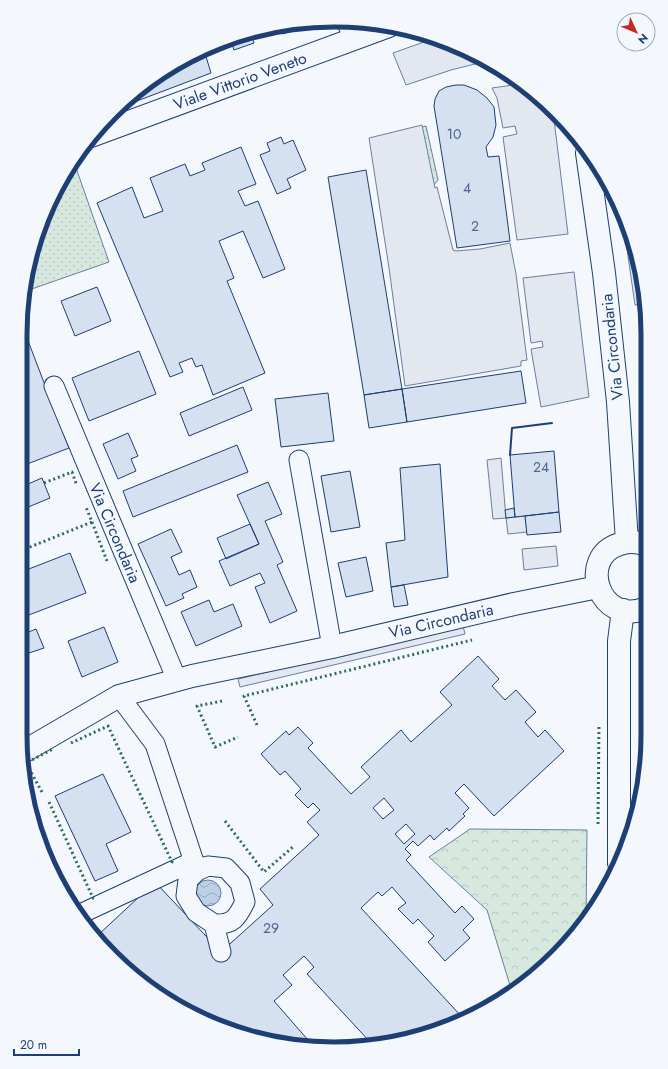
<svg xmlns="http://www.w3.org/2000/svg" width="668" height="1069" viewBox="0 0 668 1069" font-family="Jost,sans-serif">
<defs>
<pattern id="grass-dots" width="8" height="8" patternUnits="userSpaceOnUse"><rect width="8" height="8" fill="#d7e8df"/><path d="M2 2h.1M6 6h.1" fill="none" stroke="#b8c8c3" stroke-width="1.8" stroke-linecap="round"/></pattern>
<pattern id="park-crowns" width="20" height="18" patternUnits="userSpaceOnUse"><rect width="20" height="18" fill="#d7e8df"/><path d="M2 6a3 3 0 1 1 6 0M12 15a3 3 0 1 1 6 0" fill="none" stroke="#b8c8c3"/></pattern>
<pattern id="water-waves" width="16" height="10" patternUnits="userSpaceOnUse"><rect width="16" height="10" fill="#bed0e5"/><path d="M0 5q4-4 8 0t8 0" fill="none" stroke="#9aaabe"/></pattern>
</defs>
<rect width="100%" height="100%" fill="#f4f7fb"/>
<path fill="url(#grass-dots)" stroke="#687fa3" d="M426 126 438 180 430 190 406 131Z
M75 165 109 262 23 292 44 214 71 167Z"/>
<path fill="url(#park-crowns)" stroke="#687fa3" d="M470 829 587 830 586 920 583 926 512 992 487 910 429 857Z"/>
<path fill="#e3e8f0" stroke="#687fa3" d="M435 38 473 52 487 61 451 70 406 85 393 53Z
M509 75 525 85 553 111 568 234 517 240 503 137 517 134 515 126 503 128 497 98 492 88 513 85Z
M422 125 435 188 437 187 453 250 456 251 480 249 510 243 516 274 527 360 521 361V366L405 386 389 268 369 138Z
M622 214 637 253 646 304 635 305Z
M574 272 589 397 541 407 531 349 543 347 542 341 531 343 523 278Z
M501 458 506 518 525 516 527 532 508 534 506 518 493 519 487 460Z
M556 546 558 566 524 570 522 549Z
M463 626 465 634 240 687 238 679Z"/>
<path fill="url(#water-waves)" stroke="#687fa3" d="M195 893a13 13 0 1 1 26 0a13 13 0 1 1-26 0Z"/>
<path fill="#d5e0f0" stroke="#1d3f73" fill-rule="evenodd" d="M306 22 307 25 283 34 281 26Z
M280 26 252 36 254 43 234 50 230 38Z
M204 50 211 73 129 104 127 98 177 62Z
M456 85H464L477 90 487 98 494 107 496 125 493 137 486 147 488 157 499 156 510 241 457 248 434 106 435 99 439 91 446 87Z
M281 137 284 144 293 140 306 170 287 179 291 188 277 194 260 155 270 151 267 143Z
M241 147 256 184 238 191 245 206 258 201 285 269 263 278 243 231 219 241 234 278 227 281 265 373 213 395 202 365 196 367 192 358 179 363 183 372 170 377 97 203 132 187 144 218 163 211 150 178 185 164 190 176 205 170 202 163Z
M366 170 402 389 364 395 328 177Z
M97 287 111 321 75 336 61 301Z
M22 325 69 448 22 466Z
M139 351 156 394 89 421 72 378Z
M521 371 526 403 407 422 402 389Z
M243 387 252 410 189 436 180 413Z
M402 389 407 422 369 428 364 395Z
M328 393 334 441 281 447 275 399Z
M128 433 138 456 131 459 136 471 118 479 103 444Z
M237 445 248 472 133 517 123 491Z
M554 451 559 512 515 517 510 455Z
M440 464 448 577 391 587 386 543 405 540 400 468Z
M350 471 360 527 331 532 321 476Z
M42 478 50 498 21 510V487Z
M268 482 282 514 265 521 283 562 277 565 297 611 270 623 255 587 265 583 260 573 230 586 219 561 259 544 237 495Z
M514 508 515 517 506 518 505 510Z
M559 512 561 532 527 535 525 516Z
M250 524 259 544 226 559 217 538Z
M171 529 182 552 171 557 179 575 190 570 197 587 182 594 184 598 166 606 138 544Z
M70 553 86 593 21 618V572Z
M366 557 373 591 346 597 338 563Z
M404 585 408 605 394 607 391 587Z
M209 600 214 612 233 604 242 626 196 646 181 612Z
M104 627 118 662 82 677 68 641Z
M36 629 44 648 20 656 21 635Z
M478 656 499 679 492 686 505 700 516 690 536 712 525 722 538 737 545 730 564 751 494 816 464 784 455 793 469 808 463 814 465 816 449 831 447 828 434 840 430 835 418 846 413 841 405 849 411 855 406 860 455 913 462 906 474 919 463 930 470 938 445 961 428 942 434 936 418 919 413 924 398 909 406 903 392 887 382 896 378 892 361 908 462 1017 415 1038 371 1043 307 974 314 967 304 956 283 975 292 985 274 1001 315 1048 233 1032 143 984 97 936 155 882 221 952 273 905 260 889 319 835 307 822 320 810 313 803 308 808 295 795 301 789 285 771 280 775 261 754 286 731 289 735 298 727 313 743 308 748 351 794 370 777 361 767 401 730 411 742 452 705 440 692ZM384 798 394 810 383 819 373 808ZM406 824 415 834 404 844 395 834Z
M103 774 131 832 106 844 118 871 95 881 55 796Z"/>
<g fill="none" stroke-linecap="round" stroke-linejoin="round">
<defs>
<path id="street" d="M346 21 354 39
M591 186 608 183
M54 386 177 680
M299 460 332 647
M119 696 155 744 197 871 188 880 186 896 196 912 214 924 221 952
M197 871 208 866 226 868 240 883 245 902C237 918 233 925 214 924
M78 915 194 861"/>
<path id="secondary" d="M91 136 389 26
M587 153 604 273 618 402 627 542
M646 608C600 628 576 557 620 544 629 541 637 541 646 545
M23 752 119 696 192 676 332 647 514 604 598 587
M619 863V641L623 610"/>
</defs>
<use href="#street" stroke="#1d3f73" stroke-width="21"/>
<use href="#secondary" stroke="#1d3f73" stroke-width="24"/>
<use href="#street" stroke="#f4f7fb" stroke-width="19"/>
<use href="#secondary" stroke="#f4f7fb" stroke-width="22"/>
<path stroke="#2c6c60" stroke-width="3" stroke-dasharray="2 3" stroke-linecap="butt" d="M44 483 72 472 77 486
M92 522 107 561
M25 549 92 522 86 507
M222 701 197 706 215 747 238 737
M257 725 244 696 472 640
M71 743 108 726 172 862 171 863
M42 792 26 763 53 749
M49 802 93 898H94
M225 821 264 872 294 846
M598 824 599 725"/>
<path stroke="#1d3f73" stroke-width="2" d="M510 455 512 428 552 423"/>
</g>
<g text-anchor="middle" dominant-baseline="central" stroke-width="3" stroke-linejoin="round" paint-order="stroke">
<g font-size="14" fill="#4b6792">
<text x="454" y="134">10</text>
<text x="467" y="188">4</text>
<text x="475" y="226">2</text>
<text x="541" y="467">24</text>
<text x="271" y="928">29</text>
</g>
<g font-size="16" fill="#1d3f73" stroke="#f4f7fb">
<text transform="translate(240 81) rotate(-20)">Viale Vittorio Veneto</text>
<text transform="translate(612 347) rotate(-96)">Via Circondaria</text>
<text transform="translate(115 533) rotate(67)">Via Circondaria</text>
<text transform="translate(441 621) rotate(-13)">Via Circondaria</text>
</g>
</g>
<path d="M0 0H668V1069H0ZM334 27H334A307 307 0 0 1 641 334V735A307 307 0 0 1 334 1042H334A307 307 0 0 1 27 735V334A307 307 0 0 1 334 27Z" fill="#f4f7fb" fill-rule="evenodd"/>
<path fill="none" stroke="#1d3f73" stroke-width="5" d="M334 27H334A307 307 0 0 1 641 334V735A307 307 0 0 1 334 1042H334A307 307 0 0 1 27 735V334A307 307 0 0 1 334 27Z"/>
<g transform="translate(636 32) rotate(134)"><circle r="19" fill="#f4f7fb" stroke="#9eadc5"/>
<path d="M0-3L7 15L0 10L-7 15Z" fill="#c62828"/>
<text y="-6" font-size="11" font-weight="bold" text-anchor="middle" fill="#1d3f73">N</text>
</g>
<path d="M14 1049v6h65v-6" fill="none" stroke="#1d3f73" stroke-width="2"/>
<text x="20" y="1049" font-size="12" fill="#1d3f73" stroke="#f4f7fb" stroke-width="3" paint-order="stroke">20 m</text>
</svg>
